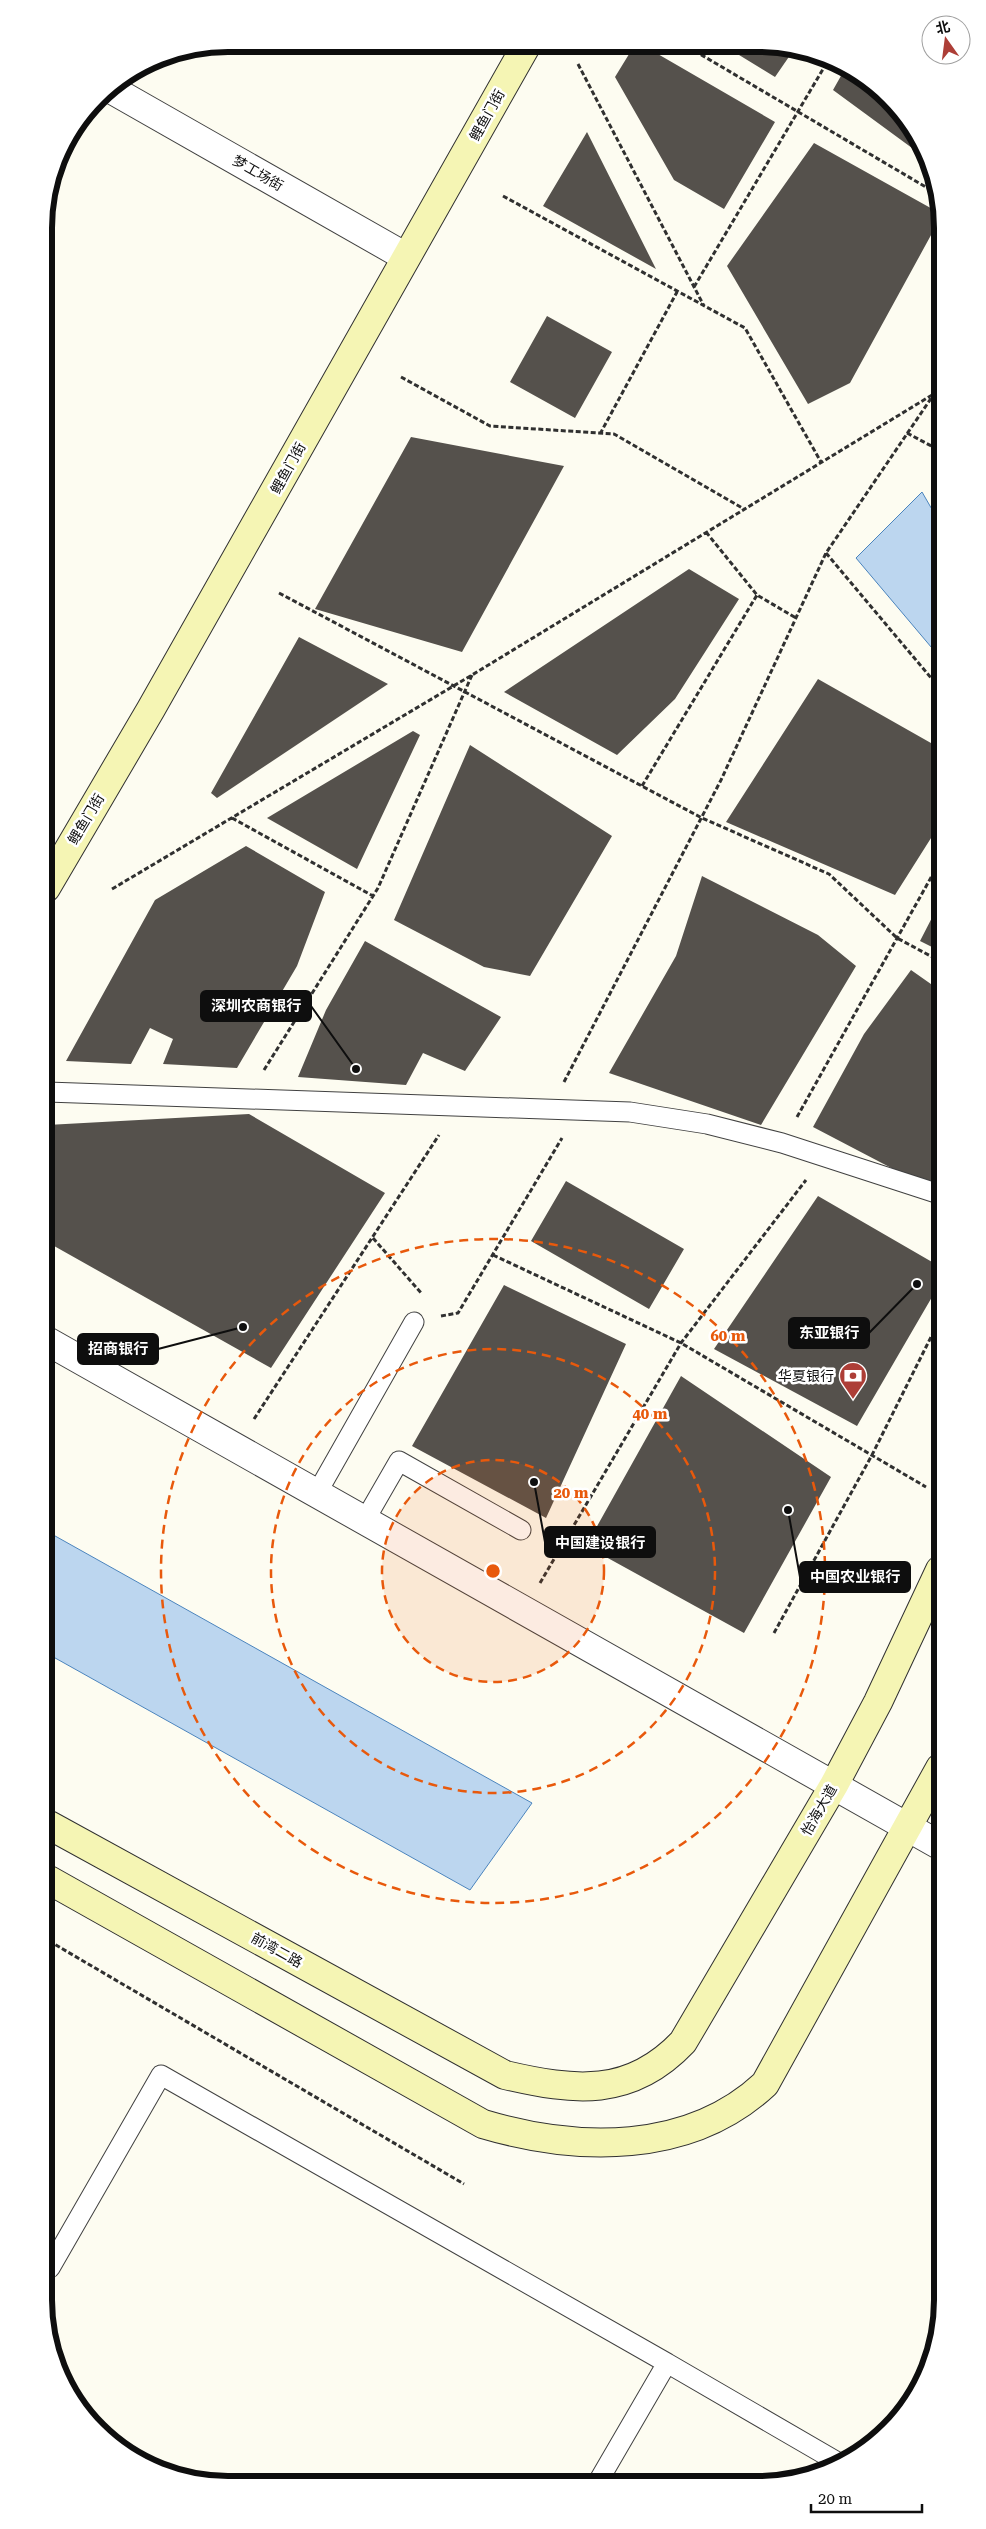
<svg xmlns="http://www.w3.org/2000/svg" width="986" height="2529" viewBox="0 0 986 2529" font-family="'Roboto Serif','Noto Sans SC',serif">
<rect width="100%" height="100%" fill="#fdfcf1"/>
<path fill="#bcd6ef" stroke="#4b84bd" d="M922 492 937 518V654L856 558Z
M48 1532 532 1803 470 1890 48 1654Z"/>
<path fill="#55514c" d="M634 46H644L775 122 724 209 674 180 615 77Z
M726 47H793L795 48 775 77Z
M846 67 879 90 917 136 927 159 833 90Z
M587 132 656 269 543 206Z
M814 143 936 211V226L850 383 808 404 727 266Z
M547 316 612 352 575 418 510 382Z
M411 437 564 466 462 652 315 609Z
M689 569 739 599 675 699 617 755 504 692Z
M299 637 388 684 217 798 211 793Z
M818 679 938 747V827L895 895 726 822Z
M413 731 420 735 357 869 267 818Z
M470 745 612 836 530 976 484 967 394 920Z
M246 846 325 892 297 966 237 1068 163 1064 173 1039 150 1028 131 1064 66 1061 155 900Z
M702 876 818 935 856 966 761 1125 609 1073 676 956Z
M938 906V950L920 941Z
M365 941 501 1017 465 1071 423 1053 406 1085 298 1077 326 1010Z
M911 970 938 989 939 1186 899 1172 813 1127 864 1034Z
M249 1114 385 1193 271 1368 47 1242V1125Z
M566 1181 684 1249 649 1309 531 1241Z
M818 1196 939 1266V1285L857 1426 714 1349Z
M504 1285 626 1344 546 1518 412 1446Z
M681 1376 831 1477 744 1633 586 1546Z"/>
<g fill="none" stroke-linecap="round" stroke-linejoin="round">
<defs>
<path id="lane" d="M47 1092 630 1112 707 1124 782 1143 939 1194
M317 1493 414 1322
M365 1520 399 1461 521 1530
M50 2268 161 2075 667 2363
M599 2480 667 2363 841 2464"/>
<path id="street" d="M109 88 406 257
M47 1341 941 1846"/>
<path id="secondary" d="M46 888 151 709 526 46
M49 1825 505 2075C574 2091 630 2098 683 2042L834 1785 878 1702 940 1570
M49 1880 483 2124C577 2152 689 2155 765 2084L940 1768"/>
</defs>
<use href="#lane" stroke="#414141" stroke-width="21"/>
<use href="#street" stroke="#414141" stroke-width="30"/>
<use href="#secondary" stroke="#303030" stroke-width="30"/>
<path stroke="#303030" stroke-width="3" stroke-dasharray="5 2.5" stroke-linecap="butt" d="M688 47 936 193
M578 64 704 306
M503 196 745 328 821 462
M694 287 829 59
M401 377 490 426 614 434 744 509
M907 433 937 449
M600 434 677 292
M706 532 757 595 796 618
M826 553 937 685
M279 593 702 818 829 874 897 938 938 960
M642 786 757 595
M232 818 373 896
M112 889 472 675 937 392
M264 1070 378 888 472 675
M564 1082 721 780 826 553 932 397
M797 1117 938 865
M373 1238 422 1294
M493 1255 681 1343 926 1487
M441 1316 458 1313 562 1138
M254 1419 439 1135
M540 1583 681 1343 806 1180
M774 1633 872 1455 939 1321
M49 1941 464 2184"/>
<use href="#lane" stroke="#fff" stroke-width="19"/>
<use href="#street" stroke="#fff" stroke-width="28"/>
<use href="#secondary" stroke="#f5f5b4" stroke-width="28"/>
</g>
<circle cx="493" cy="1571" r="111" fill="#e8590c" fill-opacity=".12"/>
<g fill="none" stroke="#e8590c" stroke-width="2.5" stroke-dasharray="9 6">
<circle cx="493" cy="1571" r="111"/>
<circle cx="493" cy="1571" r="222"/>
<circle cx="493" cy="1571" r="332"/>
</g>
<defs>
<symbol id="bank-pin" viewBox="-11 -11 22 30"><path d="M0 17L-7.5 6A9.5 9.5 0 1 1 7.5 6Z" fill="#ad3e37" stroke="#fff"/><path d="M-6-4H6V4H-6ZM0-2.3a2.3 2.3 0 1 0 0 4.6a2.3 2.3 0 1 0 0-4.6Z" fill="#fff"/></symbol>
</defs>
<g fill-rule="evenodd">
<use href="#bank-pin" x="837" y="1360" width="32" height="43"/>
</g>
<g text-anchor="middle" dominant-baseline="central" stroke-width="5" stroke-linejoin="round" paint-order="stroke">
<g font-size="14" fill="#0e0e0e" stroke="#fff">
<text transform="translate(487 115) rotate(-61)">鲤鱼门街</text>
<text transform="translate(258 173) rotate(30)">梦工场街</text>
<text transform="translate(288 468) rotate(-61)">鲤鱼门街</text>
<text transform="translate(86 819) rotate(-59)">鲤鱼门街</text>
<text transform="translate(819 1810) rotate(-60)">怡海大道</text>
<text transform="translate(277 1950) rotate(29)">前湾二路</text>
</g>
<g font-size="14" fill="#0e0e0e" stroke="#fff" text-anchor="end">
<text x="834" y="1376">华夏银行</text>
</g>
</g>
<path d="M0 0H986V2529H0ZM228 52H758A176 176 0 0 1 934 228V2300A176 176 0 0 1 758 2476H228A176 176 0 0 1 52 2300V228A176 176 0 0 1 228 52Z" fill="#fff" fill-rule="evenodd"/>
<path fill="none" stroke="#0e0e0e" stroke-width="6" d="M228 52H758A176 176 0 0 1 934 228V2300A176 176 0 0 1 758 2476H228A176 176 0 0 1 52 2300V228A176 176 0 0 1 228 52Z"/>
<circle cx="493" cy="1571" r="8" fill="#e8590c" stroke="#fff" stroke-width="2.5"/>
<g font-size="15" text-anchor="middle" font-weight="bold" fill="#e8590c" stroke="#fff" stroke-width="5" stroke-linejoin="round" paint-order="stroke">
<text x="728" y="1341">60 m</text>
<text x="650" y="1419">40 m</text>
<text x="571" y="1498">20 m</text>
</g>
<path fill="none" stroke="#0e0e0e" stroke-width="2" d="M356 1069L311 1006M917 1284L869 1333M243 1327L158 1349M534 1482L545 1542M788 1510L800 1577"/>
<g fill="#0e0e0e" stroke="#fff" stroke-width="2">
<circle cx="356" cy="1069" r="5"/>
<circle cx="917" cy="1284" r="5"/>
<circle cx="243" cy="1327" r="5"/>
<circle cx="534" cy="1482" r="5"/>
<circle cx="788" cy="1510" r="5"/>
</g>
<g fill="#0e0e0e" stroke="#0e0e0e" stroke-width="2">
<rect x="201" y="991" width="110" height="30" rx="5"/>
<rect x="789" y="1318" width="80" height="30" rx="5"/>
<rect x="78" y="1334" width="80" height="30" rx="5"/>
<rect x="545" y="1527" width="110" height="30" rx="5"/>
<rect x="800" y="1562" width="110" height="30" rx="5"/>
</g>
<g font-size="15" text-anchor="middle" font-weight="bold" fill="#fff">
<text x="256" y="1011">深圳农商银行</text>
<text x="829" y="1338">东亚银行</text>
<text x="118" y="1354">招商银行</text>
<text x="600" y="1548">中国建设银行</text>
<text x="855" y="1582">中国农业银行</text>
</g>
<g transform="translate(946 40) rotate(346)"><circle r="24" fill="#ffffff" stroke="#9f9f9f"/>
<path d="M0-4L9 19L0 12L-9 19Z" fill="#ad3e37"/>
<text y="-8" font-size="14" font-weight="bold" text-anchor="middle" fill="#0e0e0e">北</text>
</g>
<path d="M811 2504v8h111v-8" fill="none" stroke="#0e0e0e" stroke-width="2.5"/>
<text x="818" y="2504" font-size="15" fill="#0e0e0e" stroke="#ffffff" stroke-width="4" paint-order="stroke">20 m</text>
</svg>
